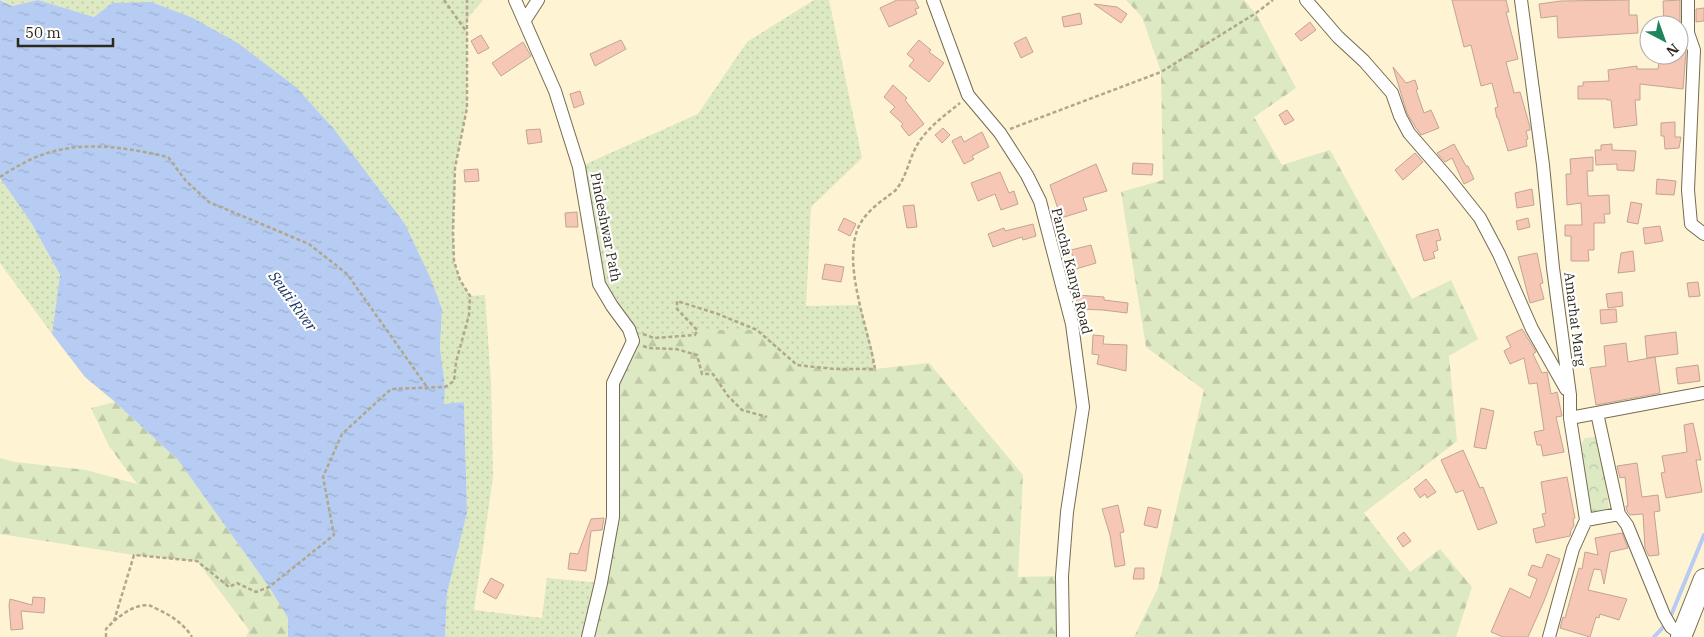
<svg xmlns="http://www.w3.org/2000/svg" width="1704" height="637" viewBox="0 0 1704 637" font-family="'IBM Plex Serif',serif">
<defs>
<pattern id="grass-dots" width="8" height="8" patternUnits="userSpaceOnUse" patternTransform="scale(1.25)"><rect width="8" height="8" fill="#dde9c3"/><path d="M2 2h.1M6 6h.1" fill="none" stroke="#bec8a7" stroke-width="1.8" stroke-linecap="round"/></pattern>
<pattern id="forest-firs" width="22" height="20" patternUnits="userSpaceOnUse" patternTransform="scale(1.25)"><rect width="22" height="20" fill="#dde9c3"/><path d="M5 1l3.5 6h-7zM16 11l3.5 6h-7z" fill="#bec8a7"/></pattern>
<pattern id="park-crowns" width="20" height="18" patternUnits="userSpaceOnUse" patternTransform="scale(1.25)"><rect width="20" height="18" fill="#dde9c3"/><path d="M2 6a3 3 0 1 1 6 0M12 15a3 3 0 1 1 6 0" fill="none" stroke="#bec8a7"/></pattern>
<pattern id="water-ripples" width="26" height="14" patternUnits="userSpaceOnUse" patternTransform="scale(1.25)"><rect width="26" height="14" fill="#b6ccf2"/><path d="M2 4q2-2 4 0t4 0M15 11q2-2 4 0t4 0" fill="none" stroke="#9dafcf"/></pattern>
</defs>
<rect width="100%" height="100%" fill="#fef3d3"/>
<path fill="url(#grass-dots)" d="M2 0H483L467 19V108L455 168 453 232 454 261 460 280 470 296 485 295 491 383 493 477 474 610 542 618 547 578 601 583 588 637H445L447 593 467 513 464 402 443 405 445 387 440 348 442 309 431 279 405 224 334 129 296 87 238 43 193 18 112 3 94 17 38 0 12 6Z
M814 0H829L862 158 811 207 806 306 860 305 872 348 875 369H834L797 365 757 330 654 338 629 329 599 284 579 167 698 114 747 42Z
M0 178 32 224 60 276 52 334 0 263Z"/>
<path fill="url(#forest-firs)" d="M1126 0H1244L1256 14 1296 88 1254 117 1282 165 1330 150 1412 299 1451 280 1478 339 1449 356 1457 441 1364 513 1410 572 1440 549 1472 587 1456 637H1134L1158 588 1204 390 1146 347 1121 192 1163 180 1161 72 1142 17Z
M629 329 654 338 694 335 697 330H757L797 365 834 369H875L929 363 1023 475 1018 577 1062 576 1063 637H588L613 517V383L627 356Z
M115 402 178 460 269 587 288 618V637H246L249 630 197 561 134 555 0 534V458L15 462 86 470 137 484 109 446 91 408Z"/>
<path fill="url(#park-crowns)" d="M1596 437 1600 440 1609 509 1606 515 1591 516 1580 446 1585 438Z"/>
<path fill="url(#water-ripples)" d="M0 0 12 6 38 0 94 17 112 3 151 2 193 18 238 43 296 87 334 129 405 224 431 279 442 309 440 348 445 387 444 404 464 402 467 513 447 593 445 637H288V618L269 587 178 460 115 402 85 377 52 334 60 275 32 224 0 178Z"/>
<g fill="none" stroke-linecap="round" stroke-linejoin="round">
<path stroke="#b6ccf2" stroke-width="4" d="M1670 618 1704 535
M1654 637 1666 624"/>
</g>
<path fill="#f6c7b5" stroke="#c3a396" d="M897 0H915L919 8 915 9 917 14 889 27 880 8Z
M1452 0H1506L1509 12H1506L1518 59 1506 62 1514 93 1520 92 1530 127V130L1526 131 1528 139 1526 140 1527 146 1508 151 1498 118H1497L1495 108 1498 107 1492 83 1481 86 1471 45 1464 47Z
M1629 0V15H1637L1638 33 1558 38 1557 16 1541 18 1539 4 1561 1Z
M1680 0V25H1664L1663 1Z
M1094 4 1117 7 1127 14 1121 23Z
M1704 8V21L1696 22V9Z
M1080 13 1082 24 1064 27 1062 17Z
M1310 22 1316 30 1301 41 1295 34Z
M481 35 489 48 478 54 471 41Z
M1026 37 1033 52 1021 58 1014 43Z
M621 40 626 49 595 66 590 54Z
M919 40 931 50 929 52 944 63 929 82 909 66 914 60 907 54Z
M523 42 531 56 501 76 492 63Z
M1679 49 1685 50 1686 51 1683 89 1640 84V100H1635L1637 125 1614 128 1611 100H1607V99H1578V86H1583V82L1609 81 1608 70 1637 66V69H1658L1660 55H1679Z
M1393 67 1406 83 1415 80 1418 89 1416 90 1424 113 1431 110 1439 128 1421 135 1416 128 1407 113Z
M893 85 907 98 905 100 924 124 909 136 901 126 903 124 890 112 895 107 884 97Z
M580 91 584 104 574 108 570 94Z
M1287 110 1294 120 1285 125 1279 115Z
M1675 122V137H1681L1679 148 1665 149 1664 136H1661V123Z
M943 128 950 135 942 143 935 135Z
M540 129 542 142 528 144 526 130Z
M982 132 989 147 972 156 974 159 964 164 952 141 961 136 964 142Z
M1454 144 1466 166H1468L1474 179 1464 184 1452 158 1445 162 1437 153Z
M1612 144V150L1636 151 1634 171 1617 170V164L1596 165 1595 150H1601V145Z
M1415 153 1423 162 1403 180 1395 170Z
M1593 157V171H1587L1588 196 1609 195 1610 214H1604L1605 223H1594V250H1588L1589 261H1571V236H1565V225H1582L1581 203 1567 205 1566 174H1571L1570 159Z
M1133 163 1153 164 1152 175 1132 174Z
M1096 164 1107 191 1083 198 1087 210 1061 218 1050 185Z
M478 169 479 181 465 182 464 170Z
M1000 172 1009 193 1014 191 1018 204 1001 210 995 194 978 201 971 183Z
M1657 179 1676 181 1674 195 1656 194Z
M1532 189 1534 205 1517 208 1515 193Z
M1631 202 1642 204 1638 224 1627 222Z
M914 205 917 227 907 228 903 206Z
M577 212 578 227H566L565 213Z
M844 218 856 224 850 236 838 230Z
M1528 218 1530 227 1518 230 1516 221Z
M1033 224 1036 236 1023 240 1022 237 993 247 988 234 1004 228 1005 231Z
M1660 226 1663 241 1645 244 1643 228Z
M1438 229 1441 240 1436 241 1438 250 1433 252 1435 258 1424 261 1416 235Z
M1091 245 1096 263 1076 269 1071 250Z
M1633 251 1635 271 1618 273 1621 253Z
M1537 253 1543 283 1540 284 1544 299 1530 303 1518 257Z
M825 264 844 267 841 282 822 279Z
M1698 282 1700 296 1689 297 1687 283Z
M1622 292 1623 306 1608 308 1606 294Z
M1077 295 1104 297V300L1128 303 1127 313 1103 310 1076 309Z
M1616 309 1617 322 1601 324 1600 310Z
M1522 329 1536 352 1533 354 1542 373 1547 372 1551 394 1557 392 1562 416 1556 417 1564 452 1543 456 1541 445H1537L1534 432 1544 430 1537 383 1529 384 1524 358 1510 364 1504 351 1511 347 1506 337Z
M1676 332 1678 354 1647 358 1645 336Z
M1093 335 1104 336 1103 344 1127 345 1126 371 1097 364 1099 355 1092 354Z
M1626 343 1628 362 1655 357 1660 393 1596 405 1590 368 1606 366 1604 346Z
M1698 365 1700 381 1678 384 1676 368Z
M1481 408 1494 411 1486 449 1474 447Z
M1693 423 1701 460H1696L1702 492 1666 498 1661 473 1665 472 1662 456 1687 452 1684 425Z
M1463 450 1480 488 1483 487 1497 523 1478 530 1463 490 1456 493 1441 460Z
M1637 463 1642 497 1658 495 1660 511 1654 512 1659 555 1649 556 1645 548 1643 514 1630 515 1627 511 1626 506H1628L1625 477 1620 478 1617 466Z
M1567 477 1575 518 1573 519 1574 526 1571 530 1570 536 1536 543 1533 529 1545 526 1542 514 1546 513 1541 482Z
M1426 479 1436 492 1427 498 1425 494 1420 498 1414 489Z
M1118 505 1124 532 1120 533 1125 565 1115 567 1110 535 1102 509Z
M1148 507 1161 510 1157 528 1144 525Z
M604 518 602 530 591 531 586 571 568 569 570 553 578 554 591 519Z
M1404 532 1411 541 1403 547 1397 538Z
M1622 533 1628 548 1610 552 1604 584 1601 570 1594 569 1588 590 1627 599 1619 620 1600 614 1599 618 1596 617 1590 637 1560 628 1563 617 1565 618 1579 568 1582 569 1585 552 1598 555 1595 538Z
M1547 554 1560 559 1544 601 1528 637H1503L1491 632 1510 588 1530 598 1537 579 1528 575 1532 565 1542 568Z
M1135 568H1144V579H1133Z
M491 578 504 585 496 599 483 592Z
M33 597 45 598 44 613 21 611 23 629 11 630 9 605 10 599 32 605Z"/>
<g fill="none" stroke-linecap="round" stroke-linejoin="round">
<defs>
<path id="street" d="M515 0 555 91 579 167 599 284 612 306 629 329 633 341 613 383V517L601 583 588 637
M933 0 968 95 1000 133 1027 175 1040 201 1072 324 1083 407 1067 512 1062 576 1063 637
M1306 0 1338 37 1364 61 1392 93 1400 116 1409 133 1449 179 1480 218 1499 254 1532 329 1566 389
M1521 0 1543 165 1553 268 1570 395V418L1586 520 1573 549 1549 637
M1688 0V33L1694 50 1688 190 1691 224 1704 234
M525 20 538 0
M1597 413 1619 514
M1570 418 1704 393
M1586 520 1619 514 1627 525 1664 615 1671 627 1686 637"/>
<path id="primary" d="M1681 637 1704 579"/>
</defs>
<use href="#street" stroke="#756b50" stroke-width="14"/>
<use href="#primary" stroke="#756b50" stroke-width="22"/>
<path stroke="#afa78e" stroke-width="2.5" stroke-dasharray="4 2.5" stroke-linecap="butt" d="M444 0 466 31
M1010 129 1161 72 1256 13 1273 0
M0 177C11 170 22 163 34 158 78 139 124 147 168 157L186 181 209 202 309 244 347 274 427 387
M643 334 654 338 695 335 697 330 677 309V301L718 314 757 330 797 365 834 369H875C869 329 840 261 860 224 866 213 877 204 887 197 890 194 896 191 898 187 906 176 909 161 915 149 924 130 944 116 960 103
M643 346 649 348 676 349 697 355 702 374H713L728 396 742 410 767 417
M114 621 134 555 197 561 229 587 237 583 256 592 269 587 334 535 323 477 342 434 391 389 445 387 454 381 456 362 469 315 470 296 460 280 454 261 453 232 455 168 467 108V0
M106 637V629C116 618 135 602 151 606 155 608 161 611 165 613 175 618 186 627 192 637"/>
<use href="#street" stroke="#fff" stroke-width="12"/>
<use href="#primary" stroke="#fff" stroke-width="20"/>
</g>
<g text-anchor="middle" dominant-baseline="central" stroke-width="4.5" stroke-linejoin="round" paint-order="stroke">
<g font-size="14" fill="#2c281c" stroke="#fff">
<text transform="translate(606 227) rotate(79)">Pindeshwar Path</text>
<text transform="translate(1072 271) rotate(76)">Pancha Kanya Road</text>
<text transform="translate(1575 319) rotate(83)">Amarhat Marg</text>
</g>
<g font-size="15" font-style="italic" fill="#173260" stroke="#fff">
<text transform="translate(293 301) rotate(54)">Seuti River</text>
</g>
</g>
<g transform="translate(1664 40) rotate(139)"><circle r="24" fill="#ffffff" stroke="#aba9a4"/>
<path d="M0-4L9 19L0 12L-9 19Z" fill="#1e855f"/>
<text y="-8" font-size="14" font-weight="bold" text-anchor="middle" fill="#2c281c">N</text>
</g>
<path d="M18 38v8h95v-8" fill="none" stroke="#2c281c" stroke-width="2.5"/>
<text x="25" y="38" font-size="15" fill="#2c281c" stroke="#ffffff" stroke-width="4" paint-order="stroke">50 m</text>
</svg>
